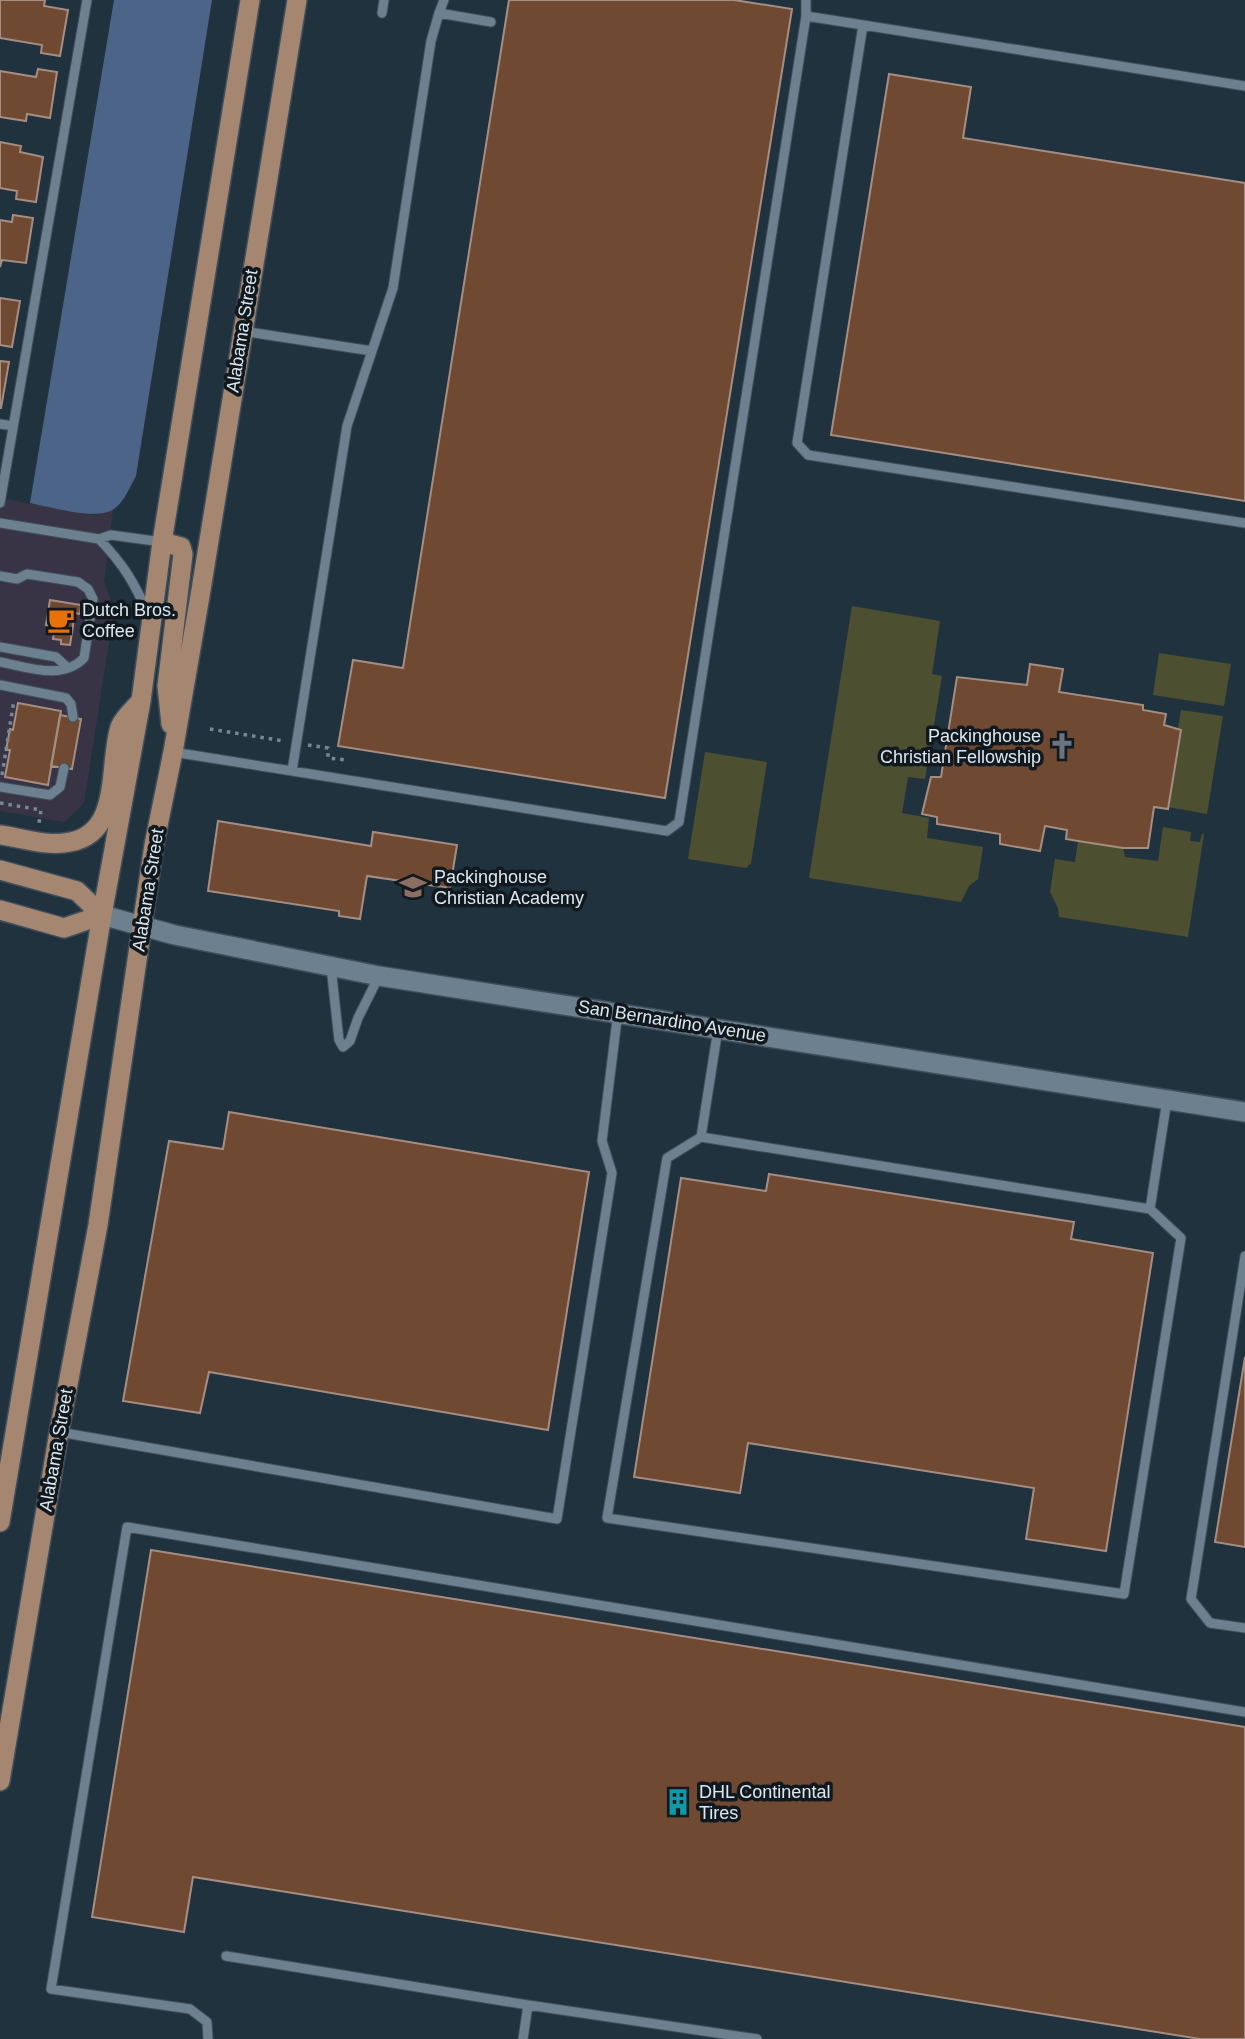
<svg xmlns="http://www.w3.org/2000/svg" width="1245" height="2039" viewBox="0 0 1245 2039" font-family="Helvetica,sans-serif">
<rect width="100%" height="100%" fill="#21323f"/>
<path fill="#383445" d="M0 498 94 515 113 510 104 581 114 610 84 803 64 822 0 811Z"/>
<path fill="#4d5030" d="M852 606 940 621 932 674 942 676 925 779 908 777 902 813 929 818 927 838 983 847 978 879 969 886 961 902 809 878Z
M1159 653 1231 664 1224 706 1153 695Z
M1181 710 1223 716 1207 814 1168 807 1181 730 1178 729Z
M705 752 767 762 751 863 746 868 688 859Z
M1163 827 1191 832 1190 841 1200 842 1202 834H1204L1188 937 1059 917 1058 908 1050 892 1055 859 1075 862 1078 841 1123 848 1125 857 1158 861Z"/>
<path fill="#4c6487" d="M114 0H212L136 476C130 487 124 502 114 509 97 521 50 507 30 503Z"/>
<path fill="#6f4932" stroke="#a58e81" stroke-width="2" d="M0 0H45L44 6 68 10 60 56 41 53 42 45 0 38Z
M509 0H734L792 9 665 798 338 746 353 660 403 668Z
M38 69 57 72 50 118 27 114 26 121 0 117V71L36 77Z
M889 74 971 87 963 138 1245 183V501L831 435Z
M0 142 21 146 20 152 43 157 36 202 16 199 17 191 0 188Z
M13 215 33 218 26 263 2 260 0 267V220L12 222Z
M0 298 20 301 12 347 0 345Z
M0 361 9 362 1 408H0Z
M50 600 81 605 80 614 75 613 70 645 61 644V640L53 639 55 626 46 625Z
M1030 664 1063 669 1059 692 1143 705V710L1166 714 1164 725 1181 730 1168 809 1154 807 1148 848H1123L1078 841 1066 839 1067 830 1045 826 1040 851 1000 844V834L937 824V817L922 814 931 777H941L957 677 1027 685Z
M18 703 61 711 48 785 5 777 10 750H6L10 729 13 730Z
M60 715 81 719 72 769 51 766Z
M218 821 371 846 373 832 457 845 450 888 367 876 360 919 339 916V911L208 891Z
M229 1112 589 1172 548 1430 209 1372 200 1413 123 1401 169 1141 223 1149Z
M769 1174 1074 1222 1071 1239 1153 1253 1106 1551 1026 1539 1034 1488 748 1443 740 1493 634 1477 681 1178 766 1191Z
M1245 1357V1547L1215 1542Z
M151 1550 1245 1727V2039H1200L193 1877 184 1932 92 1917Z"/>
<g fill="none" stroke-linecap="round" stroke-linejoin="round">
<defs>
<path id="service" d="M806 0V16L863 25 797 443 808 455 1245 523
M382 13 384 0
M439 13 491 22
M863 25 1245 86
M242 331 372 351
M0 424 13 426
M0 503 87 0
M0 523 99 539 111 535 162 542
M99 539C124 565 134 582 149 616
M0 576 17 579 27 574 78 582 88 589 93 599 84 658C62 681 27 667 0 662
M0 647 56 657 68 668
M0 685 66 698 71 704 73 717
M173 752 667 831 679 822 806 16
M292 771 347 426 393 288 431 41 439 13 444 0
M0 787 50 795 60 787 64 768
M331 967 339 1040 343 1047 350 1041 358 1018 379 976
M718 1029 701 1137 667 1158 607 1518 1124 1594 1181 1238 1150 1209 1167 1100
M701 1137 1150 1209
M1245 1256 1191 1599 1210 1623 1245 1628
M59 1432 557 1519 612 1173 602 1141 618 1012
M226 1956 528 2005
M208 2039 207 2022 190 2009 51 1989 127 1527 1245 1712
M523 2039 528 2005 757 2039"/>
<path id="secondary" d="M102 915 175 935 379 976 1245 1112"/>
<path id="primary" d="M162 542 181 547 183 554 167 686 171 724
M0 835C22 838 48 847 70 842 122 833 108 765 120 727 124 717 134 709 141 701
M0 870 77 891 102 915
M0 910 64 928 102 915
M0 1522 102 915 141 701 162 542 250 0
M0 1781 59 1432 98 1225 154 845 173 752 200 596 297 0"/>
</defs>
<use href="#service" stroke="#404f5b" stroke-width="11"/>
<use href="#secondary" stroke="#404f5b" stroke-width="22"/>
<use href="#primary" stroke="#404f5b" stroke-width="22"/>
<path stroke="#7a8893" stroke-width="3.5" stroke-dasharray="3.5 5" stroke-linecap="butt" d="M210 729 284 741
M308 745 328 748V758L347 760
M2 775 14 700
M0 803 41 810 39 823"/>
<use href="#service" stroke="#6d8090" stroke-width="9"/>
<use href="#secondary" stroke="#6d8090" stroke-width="19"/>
<use href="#primary" stroke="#a58771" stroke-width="19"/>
</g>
<defs>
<symbol id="cafe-bare" viewBox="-9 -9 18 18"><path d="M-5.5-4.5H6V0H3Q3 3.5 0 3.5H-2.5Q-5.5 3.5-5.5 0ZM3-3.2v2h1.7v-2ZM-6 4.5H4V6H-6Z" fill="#e8710a" stroke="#11191f" stroke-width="2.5" paint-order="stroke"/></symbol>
<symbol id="church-bare" viewBox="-9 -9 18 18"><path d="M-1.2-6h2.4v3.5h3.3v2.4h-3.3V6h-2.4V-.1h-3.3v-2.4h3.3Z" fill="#6b7280" stroke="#11191f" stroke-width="2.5" paint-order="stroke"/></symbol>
<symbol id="school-bare" viewBox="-9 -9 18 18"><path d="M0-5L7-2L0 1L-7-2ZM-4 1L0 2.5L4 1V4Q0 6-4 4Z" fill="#8d6e63" stroke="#11191f" stroke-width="2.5" paint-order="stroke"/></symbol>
<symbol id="building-bare" viewBox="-9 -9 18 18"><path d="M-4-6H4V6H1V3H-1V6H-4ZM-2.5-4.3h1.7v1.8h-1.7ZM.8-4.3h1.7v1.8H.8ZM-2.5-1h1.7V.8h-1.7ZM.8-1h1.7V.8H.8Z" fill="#0f9aa8" stroke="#11191f" stroke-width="2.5" paint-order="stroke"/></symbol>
</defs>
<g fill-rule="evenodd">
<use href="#cafe-bare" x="42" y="601" width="38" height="38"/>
<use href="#church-bare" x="1043" y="727" width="38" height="38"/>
<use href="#school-bare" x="394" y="868" width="38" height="38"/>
<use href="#building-bare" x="659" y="1783" width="38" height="38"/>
</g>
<g text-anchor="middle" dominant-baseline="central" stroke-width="7" stroke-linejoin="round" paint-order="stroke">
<g font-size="18" fill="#dce7f0" stroke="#11191f">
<text transform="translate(242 331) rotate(-81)">Alabama Street</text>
<text transform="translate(148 890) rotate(-81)">Alabama Street</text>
<text transform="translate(672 1021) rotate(9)">San Bernardino Avenue</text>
<text transform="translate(56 1450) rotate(-80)">Alabama Street</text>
</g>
<g font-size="18" fill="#dce7f0" stroke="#11191f" text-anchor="start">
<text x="82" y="610">Dutch Bros.<tspan x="82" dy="21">Coffee</tspan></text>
<text x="1041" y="736" text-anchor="end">Packinghouse<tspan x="1041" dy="21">Christian Fellowship</tspan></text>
<text x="434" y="877">Packinghouse<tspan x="434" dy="21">Christian Academy</tspan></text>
<text x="699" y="1792">DHL Continental<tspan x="699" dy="21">Tires</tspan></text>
</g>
</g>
</svg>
